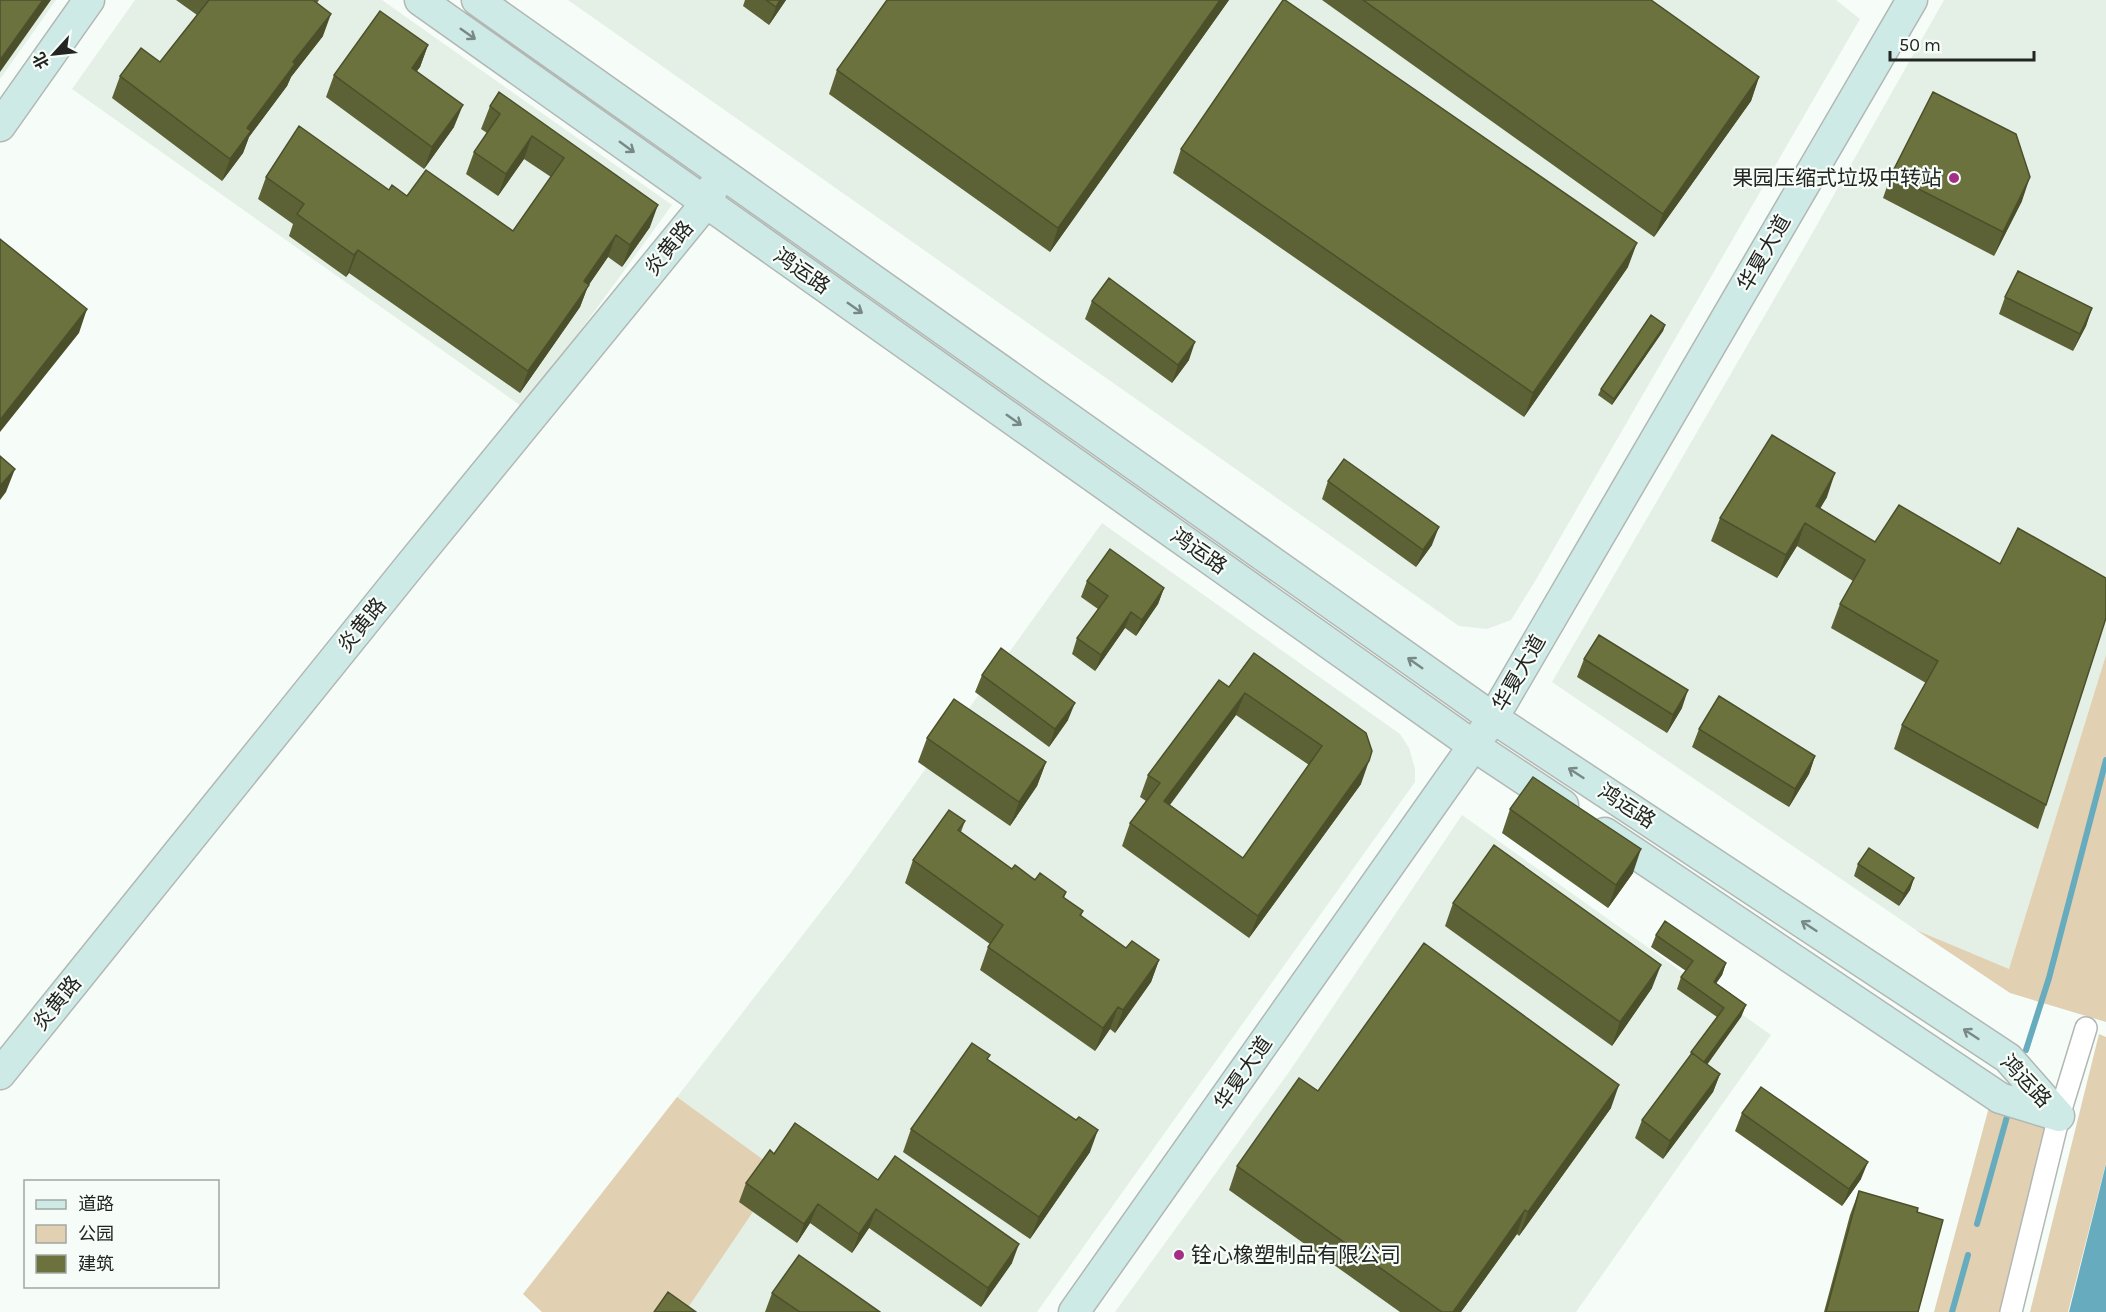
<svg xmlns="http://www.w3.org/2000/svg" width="2106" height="1312" viewBox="0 0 2106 1312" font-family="Karla,'Noto Sans SC',sans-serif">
<rect width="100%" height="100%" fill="#f6fcf7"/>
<path fill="#e4f0e6" d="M0 0H56L0 79Z
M135 0H382L672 205 524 408 72 89Z
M568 0H1836L1860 19 1534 583 1511 620 1487 629 1459 626Z
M1944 0H2106V655L2009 970 1916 930 1552 682 1805 246Z
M1102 523 1400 734 1409 748 1415 769V782L1037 1312H685L677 1097 850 874Z
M1462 815 1771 1035 1576 1312H1115L1289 1072Z"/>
<path fill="#e1d0b2" d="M2106 655V1022L2010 993 1916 930 2009 969Z
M2099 1034 2106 1037V1163L2068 1312H2030Z
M677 1097 780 1172 685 1312H542L523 1294Z
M1989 1107 2049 1123 2003 1312H1934Z"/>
<path fill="#67abbe" d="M2106 1164V1312H2069Z"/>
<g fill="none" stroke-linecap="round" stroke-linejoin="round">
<path stroke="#67abbe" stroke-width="6" d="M2026 1050 2049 978 2106 760
M1977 1224 2008 1113
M1952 1312 1968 1255"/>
<defs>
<path id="street" d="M2011 1312 2059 1116 2086 1028"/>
<path id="secondary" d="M420 0 1474 746 1563 805
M477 0 1493 718 2008 1058 2059 1116
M0 126 89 0
M1605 833 2000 1098 2059 1116
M0 1074 412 563 706 203 714 186
M1074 1312 1493 718 1912 0"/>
</defs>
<use href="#street" stroke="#b2b7b3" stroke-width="24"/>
<use href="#secondary" stroke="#b2b7b3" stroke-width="33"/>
<use href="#street" stroke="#fff" stroke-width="21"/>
<use href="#secondary" stroke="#cdeae6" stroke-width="30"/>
</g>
<path fill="#5c6235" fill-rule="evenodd" d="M176 0H319L317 3 323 36 291 77 287 86 249 137 243 153 222 181 112 98 120 76 160 62 197 15Z
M745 0H786L769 25 743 6Z
M887 0H1229L1050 252 829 94 837 70Z
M1322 0H1651L1759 77 1751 101 1654 237Z
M428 45 420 67 416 72 454 127 424 169 326 97 334 75Z
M499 92 650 227 622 267 608 257 588 286 580 307 520 393 349 273 346 277 289 236 293 224 258 199 266 177 389 190 513 231 551 177 524 159 498 196 466 174 474 152 487 133 481 129 490 106Z
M1181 149 1628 267 1524 417 1173 173Z
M1891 175 2022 201 1994 256 1883 198Z
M2005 297 2092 308 2086 326 2073 351 1999 314Z
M1092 301 1189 360 1172 383 1085 319Z
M1665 325 1663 331 1612 405 1598 395 1601 389Z
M1328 481 1432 545 1416 567 1322 499Z
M1827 497 1820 508 1875 542 2046 805 2038 829 1894 749 1902 725 1926 683 1831 628 1840 604 1853 581 1797 546 1777 578 1711 541 1720 518Z
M1087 581 1164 588 1158 604 1136 636 1125 628 1095 671 1072 654 1077 638 1098 609 1081 597Z
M1254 653 1361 784 1249 938 1122 846 1130 823 1146 801 1140 797 1148 775 1229 687ZM1236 715 1309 765 1243 858 1170 805Z
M1584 659 1682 708 1667 733 1577 677Z
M982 675 1068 720 1049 747 975 692Z
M1699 729 1815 756 1809 774 1789 807 1692 747Z
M927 738 1046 762 1037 786 1010 826 918 762Z
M1510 809 1633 873 1608 908 1502 833Z
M965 821 961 832 1012 869 1066 892 1064 898 1083 911 1081 916 1126 948 1159 960 1151 982 1115 1033 1110 1029 1095 1051 980 970 988 947 990 944 905 883 913 860Z
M1858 864 1914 878 1910 890 1899 906 1854 876Z
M1453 903 1652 988 1612 1046 1445 926Z
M1656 935 1726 963 1722 975 1716 983 1746 1005 1741 1017 1707 1065 1720 1074 1713 1092 1663 1159 1635 1138 1642 1120 1690 1056 1691 1052 1717 1017 1677 989 1681 977 1686 971 1651 947Z
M989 1060 1090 1152 1030 1239 903 1152 911 1129Z
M1318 1091 1611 1108 1519 1236 1517 1234 1461 1312H1400L1229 1190 1237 1166Z
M1742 1113 1861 1179 1842 1206 1735 1131Z
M774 1154 878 1180 1012 1263 981 1307 869 1228 852 1253 810 1223 797 1243 739 1202 746 1183Z
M1859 1191 1917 1212 1918 1312H1824L1850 1215Z
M772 1293 880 1312H765Z"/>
<path fill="#4b502b" d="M43 0H51L0 72V60Z
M780 0H786L769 25 776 7Z
M1220 0H1229L1050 252 1058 228Z
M331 14 323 36 291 77 287 86 249 137 243 153 222 181 230 159 247 128 293 62Z
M428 45 420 67 403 90 412 68Z
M1759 77 1751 101 1654 237 1663 214Z
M463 105 454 127 424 169 432 147Z
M532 136 524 159 498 196 506 174Z
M2030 177 2022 201 1994 256 2003 232Z
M658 205 650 227 622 267 630 245Z
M616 235 608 257 588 286 580 307 520 393 528 371 584 281Z
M1637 243 1628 267 1524 417 1533 393Z
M358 250 349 273 346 277 354 255Z
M2092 308 2086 326 2073 351 2080 334Z
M87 309 79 333 0 432V420Z
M1665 325 1663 331 1612 405 1614 399Z
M1195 342 1189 360 1172 383 1178 365Z
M15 469 6 492 0 500V486Z
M1835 473 1827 497 1810 526 1816 506Z
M1805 523 1797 546 1777 578 1786 555Z
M1439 527 1432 545 1416 567 1423 550Z
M1164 588 1158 604 1136 636 1142 620Z
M1131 612 1125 628 1095 671 1101 655Z
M1688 690 1682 708 1667 733 1673 715Z
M1245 693 1236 715 1156 823 1164 801Z
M1075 703 1068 720 1049 747 1055 729Z
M1815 756 1809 774 1789 807 1795 789Z
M1369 761 1361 784 1249 938 1258 916Z
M1046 762 1037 786 1010 826 1019 802Z
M1641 849 1633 873 1608 908 1616 885Z
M1914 878 1910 890 1899 906 1904 894Z
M1159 960 1151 982 1115 1033 1123 1010Z
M1726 963 1722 975 1709 994 1714 982Z
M1661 965 1652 988 1612 1046 1620 1022Z
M1746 1005 1741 1017 1700 1074 1704 1062Z
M1118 1007 1110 1029 1095 1051 1103 1028Z
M1720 1074 1713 1092 1663 1159 1670 1141Z
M1619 1085 1611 1108 1519 1236 1528 1212Z
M1098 1130 1090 1152 1030 1239 1039 1217Z
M1868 1162 1861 1179 1842 1206 1849 1189Z
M818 1204 810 1223 797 1243 804 1224Z
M876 1209 869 1228 852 1253 859 1234Z
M1525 1210 1517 1234 1461 1312H1453Z
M1019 1244 1012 1263 981 1307 988 1288Z"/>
<path fill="#6b723e" stroke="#4b502b" stroke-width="1.5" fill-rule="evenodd" d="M0 0H43L0 60Z
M209 0H313L331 14 293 62 295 64 247 128 251 131 230 159 120 76 141 48 160 62Z
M766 0H780L776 7Z
M887 0H1220L1058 228 837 70Z
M1283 0H1285L1637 243 1533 393 1181 149Z
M1363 0H1651L1759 77 1663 214Z
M380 11 428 45 412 68 463 105 432 147 334 75Z
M499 92 658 205 630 245 616 235 584 281 589 285 528 371 358 250 354 255 297 214 304 204 266 177 299 126 389 190 392 185 407 196 426 170 513 231 564 158 532 136 506 174 474 152 500 114 490 106Z
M1933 92 2016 134 2030 177 2003 232 1891 175Z
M0 239 87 309 0 420Z
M2018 271 2092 308 2080 334 2005 297Z
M1109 278 1195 342 1178 365 1092 301Z
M1651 315 1665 325 1614 399 1601 389Z
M1772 435 1835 473 1816 506 1875 542 1899 505 2000 564 2018 528 2106 578V618L2046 805 1902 725 1938 661 1840 604 1865 560 1805 523 1786 555 1720 518Z
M0 456 15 469 0 486Z
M1344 459 1439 527 1423 550 1328 481Z
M1110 549 1164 588 1142 620 1131 612 1101 655 1077 638 1108 596 1087 581Z
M1599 635 1688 690 1673 715 1584 659Z
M1001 648 1075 703 1055 729 982 675Z
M1254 653 1366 733 1372 751 1369 761 1258 916 1130 823 1160 783 1148 775 1219 680 1229 687ZM1245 693 1322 746 1243 858 1164 801Z
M1719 696 1815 756 1795 789 1699 729Z
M954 699 1046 762 1019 802 927 738Z
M1533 777 1641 849 1616 885 1510 809Z
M949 810 965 821 958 830 1012 869 1015 865 1035 880 1040 873 1066 892 1063 897 1083 911 1080 915 1126 948 1132 941 1159 960 1123 1010 1118 1007 1103 1028 988 947 1003 925 913 860Z
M1494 845 1661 965 1620 1022 1453 903Z
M1869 848 1914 878 1904 894 1858 864Z
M1665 921 1726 963 1714 982 1746 1005 1704 1062 1691 1052 1724 1008 1681 977 1693 961 1656 935Z
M1424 943 1619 1085 1528 1212 1525 1210 1453 1312H1442L1237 1166 1299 1078 1318 1091Z
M972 1043 990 1055 987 1059 1076 1120 1079 1117 1098 1130 1039 1217 911 1129Z
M1692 1053 1720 1074 1670 1141 1642 1120Z
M1761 1087 1868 1162 1849 1189 1742 1113Z
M795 1123 878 1180 895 1156 1019 1244 988 1288 876 1209 859 1234 818 1204 804 1224 746 1183 770 1150 774 1154Z
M1859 1191 1918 1208 1917 1212 1943 1220 1918 1312H1826Z
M799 1255 880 1312H800L772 1293Z
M668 1292 696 1312H654Z"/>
<defs><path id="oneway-shaft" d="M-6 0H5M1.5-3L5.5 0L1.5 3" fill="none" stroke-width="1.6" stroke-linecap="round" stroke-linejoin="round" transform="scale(1.5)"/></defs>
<g stroke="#788884">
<use href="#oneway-shaft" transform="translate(468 34) rotate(35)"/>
<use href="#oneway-shaft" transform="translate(627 147) rotate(36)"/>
<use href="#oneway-shaft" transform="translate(855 308) rotate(35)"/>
<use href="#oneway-shaft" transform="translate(1014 420) rotate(35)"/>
<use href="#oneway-shaft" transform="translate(1415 663) rotate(-145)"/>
<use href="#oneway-shaft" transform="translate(1576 773) rotate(-147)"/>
<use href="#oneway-shaft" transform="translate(1809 926) rotate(-147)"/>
<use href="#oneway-shaft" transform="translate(1971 1034) rotate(-147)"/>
</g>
<g fill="#a42e86" stroke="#f6fcf7" stroke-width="2">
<circle cx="1954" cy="178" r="6"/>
<circle cx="1179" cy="1255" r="6"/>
</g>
<g text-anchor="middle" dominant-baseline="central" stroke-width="4.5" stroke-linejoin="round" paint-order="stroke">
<g font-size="21" fill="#232523" stroke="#f6fcf7" text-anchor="end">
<text x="1942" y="178">果园压缩式垃圾中转站</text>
<text x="1191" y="1255" text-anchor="start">铨心橡塑制品有限公司</text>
</g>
<g font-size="21" fill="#232523" stroke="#f6fcf7">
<text transform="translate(669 248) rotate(-51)">炎黄路</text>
<text transform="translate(1764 253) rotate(-60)">华夏大道</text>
<text transform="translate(802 271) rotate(35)">鸿运路</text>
<text transform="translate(1199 551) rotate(35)">鸿运路</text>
<text transform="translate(362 625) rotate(-51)">炎黄路</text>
<text transform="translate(1519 673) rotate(-60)">华夏大道</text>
<text transform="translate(1627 806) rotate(33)">鸿运路</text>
<text transform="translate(57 1003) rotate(-51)">炎黄路</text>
<text transform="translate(1243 1073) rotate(-55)">华夏大道</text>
<text transform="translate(2026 1081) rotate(47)">鸿运路</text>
</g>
</g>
<rect x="24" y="1180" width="195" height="108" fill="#f6fcf7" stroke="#a2a6a2" stroke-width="1.5"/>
<rect x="36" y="1200" width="30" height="9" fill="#cdeae6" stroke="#a2a6a2" stroke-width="1.5"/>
<text x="78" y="1210" font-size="18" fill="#232523">道路</text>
<rect x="36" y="1225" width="30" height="18" fill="#e1d0b2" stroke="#a2a6a2" stroke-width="1.5"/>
<text x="78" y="1240" font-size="18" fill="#232523">公园</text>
<rect x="36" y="1255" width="30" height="18" fill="#6b723e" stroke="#a2a6a2" stroke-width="1.5"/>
<text x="78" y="1270" font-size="18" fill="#232523">建筑</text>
<g transform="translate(54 54) rotate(243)" stroke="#f6fcf7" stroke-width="4.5" paint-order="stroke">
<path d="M0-4.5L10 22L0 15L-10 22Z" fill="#232523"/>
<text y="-9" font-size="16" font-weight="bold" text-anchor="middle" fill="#232523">北</text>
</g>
<path d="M1890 51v9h144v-9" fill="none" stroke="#232523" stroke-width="3"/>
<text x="1899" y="51" font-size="18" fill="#232523" stroke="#f6fcf7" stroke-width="4.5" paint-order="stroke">50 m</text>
</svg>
